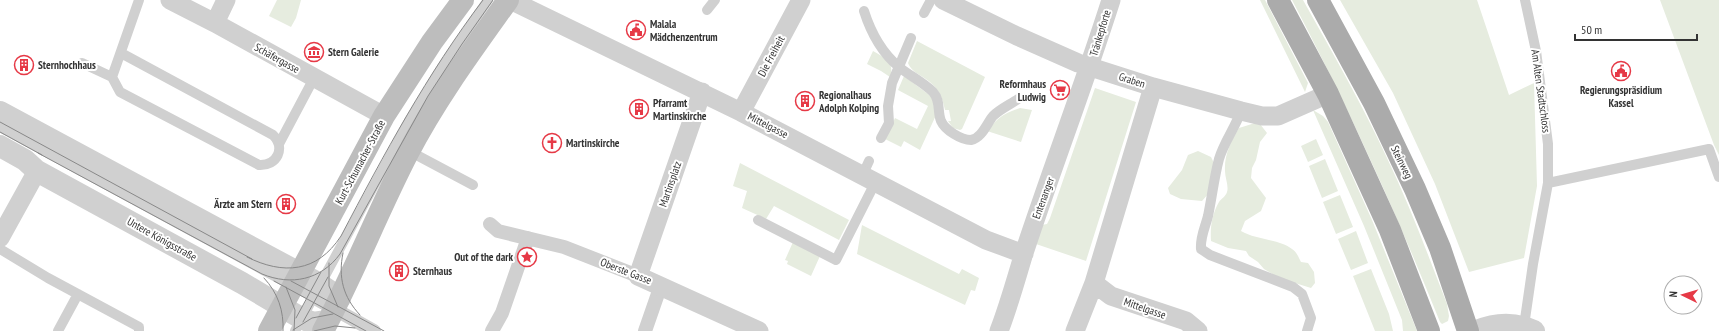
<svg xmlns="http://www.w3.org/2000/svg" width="1719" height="331" viewBox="0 0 1719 331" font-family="'PT Sans Narrow',sans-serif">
<rect width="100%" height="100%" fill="#fff"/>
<path fill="#e6ecdf" d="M277 0H301L296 18 291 27 269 16Z
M1260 0H1265L1308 83 1305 92Z
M1292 0H1303C1332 52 1362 104 1387 158 1410 206 1428 255 1447 304L1449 316 1448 321 1442 324 1440 322C1396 212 1347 105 1292 0Z
M1340 0H1477L1509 95 1534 83 1537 186 1524 258 1469 272 1435 184 1393 93Z
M1660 0H1719V155L1714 145Z
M917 41 985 77 962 129 960 130 953 128 948 121H951L949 110H945C943 101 941 93 934 86 926 76 913 75 908 63Z
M873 51C885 58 895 62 890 77L881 71 867 64Z
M904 76 932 97 937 113 920 150 904 141 901 147 885 139 895 118 917 129 928 106 898 90Z
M1095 88 1136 102 1086 261 1036 244 1042 225 1047 224 1050 218Z
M1020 108 1032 110 1021 142 987 131C999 117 1002 114 1020 108Z
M1313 110 1323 116 1328 122 1372 220 1417 331H1403L1402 320 1364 226Z
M1255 123 1260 124 1267 133 1260 142 1256 160 1252 168 1251 178 1266 198 1261 211 1245 221 1241 231C1256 240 1280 239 1292 249 1296 251 1299 258 1301 262L1308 263 1314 272 1315 283 1311 288 1279 278 1264 269 1258 262 1249 256 1246 251 1228 248 1211 241C1210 227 1212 214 1219 202 1221 199 1226 196 1227 192 1229 186 1225 178 1225 171 1224 155 1231 141 1239 128Z
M1316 139 1323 155 1308 162 1301 146Z
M1198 151 1211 157 1215 165 1209 193 1202 201 1181 199 1170 194 1168 188 1182 170 1188 155Z
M1325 159 1338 191 1322 198 1309 166Z
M740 163 849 220 839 240 774 206 766 219 742 208 747 191 733 186Z
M1340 195 1353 227 1336 234 1323 202Z
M862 225 959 274 962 269 979 278 975 291 971 290 965 305 857 254Z
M1356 231 1368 263 1351 270 1338 239Z
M793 242 820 256 811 276 787 264 788 261 785 260Z
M1371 269 1389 314 1393 331H1375L1353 276Z"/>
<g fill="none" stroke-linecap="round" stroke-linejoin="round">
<path stroke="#d0d0d0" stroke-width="10" d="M707 10 715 0
M864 11C871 33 881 52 899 67 910 76 923 82 933 92 941 101 937 111 941 121 945 130 961 140 971 140 982 138 987 123 993 116 1000 109 1011 104 1018 99
M924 13 931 0
M121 53 273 135C286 148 277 166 259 165L120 92 112 77 139 0
M82 63 112 77
M1241 111C1235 128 1224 142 1219 159 1214 178 1212 197 1208 216 1205 228 1200 237 1201 249L1210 255 1293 287 1302 294 1311 318 1307 331
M0 127 313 297
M881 138 889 123 888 106 892 83 911 38
M279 144 314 78
M409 151 473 185
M863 174 869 161
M1548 183 1709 149 1719 177
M758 220 836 260 876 181
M0 249 48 278 139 327V331
M1524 326 1533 264 1548 183V144L1536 51 1525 0
M58 331 78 294
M295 331 409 121 442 67 488 0"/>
<path stroke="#d0d0d0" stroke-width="14" d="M490 224 498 231 564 247 638 276
M313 297 374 331
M492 331 502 313 528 238
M645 331 661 285"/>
<path stroke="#d0d0d0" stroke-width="19" d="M170 0 215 23 384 116
M510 0 741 112 986 240 1024 254
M943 0 1017 36 1078 63 1153 87 1241 111 1262 116H1278L1328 94
M215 23 226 0
M702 92 638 276 759 331
M741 112 801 0
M0 238 37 171
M1094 283 1111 296 1186 321 1198 331
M999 331C1009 305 1016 279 1024 253 1052 168 1084 85 1111 0
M1075 331 1094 283 1153 87"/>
<path stroke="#d0d0d0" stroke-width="22" d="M0 112 316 282 340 298
M0 146 25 160 37 171 242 283 301 318 313 323 327 321
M1477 331C1496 323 1514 322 1534 331"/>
<path stroke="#bdbdbd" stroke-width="22" d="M269 331 384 116 432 42 463 0
M323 331C354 273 378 211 408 153 436 99 473 49 508 0"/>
<path stroke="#ababab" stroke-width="22" d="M1278 0 1328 94 1390 230 1429 331
M1318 0 1374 103 1415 189 1440 248 1468 331"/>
<path stroke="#888" stroke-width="1" d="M0 122 252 259
M0 132 42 155
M38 153 262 274C291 286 321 280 340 254L428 96 462 44 493 0
M343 253C338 277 343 297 360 315
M247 257C283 275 317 273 341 236 384 154 427 74 483 0
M329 263V286L338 307
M264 278C278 293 284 311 283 331
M274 281 366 331
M291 281 384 331
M286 287 295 310 294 331
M296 318 321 272
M303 322 328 277
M293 330 312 318 333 314
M314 331 335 326 355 328"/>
</g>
<defs>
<symbol id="civic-ring" viewBox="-11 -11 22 22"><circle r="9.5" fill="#fff" stroke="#e63946" stroke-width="1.5"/><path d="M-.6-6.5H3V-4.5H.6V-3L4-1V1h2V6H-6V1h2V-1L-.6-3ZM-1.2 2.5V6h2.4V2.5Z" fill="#e63946"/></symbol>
<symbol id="museum-ring" viewBox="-11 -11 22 22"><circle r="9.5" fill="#fff" stroke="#e63946" stroke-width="1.5"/><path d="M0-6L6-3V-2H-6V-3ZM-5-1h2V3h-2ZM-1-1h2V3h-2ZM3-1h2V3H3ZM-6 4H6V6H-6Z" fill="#e63946"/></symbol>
<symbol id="building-ring" viewBox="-11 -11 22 22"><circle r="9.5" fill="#fff" stroke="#e63946" stroke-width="1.5"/><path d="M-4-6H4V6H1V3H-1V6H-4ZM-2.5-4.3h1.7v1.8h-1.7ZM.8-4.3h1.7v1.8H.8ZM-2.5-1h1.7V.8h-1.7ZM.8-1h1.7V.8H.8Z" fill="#e63946"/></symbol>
<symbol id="supermarket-ring" viewBox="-11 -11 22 22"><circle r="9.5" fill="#fff" stroke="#e63946" stroke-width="1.5"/><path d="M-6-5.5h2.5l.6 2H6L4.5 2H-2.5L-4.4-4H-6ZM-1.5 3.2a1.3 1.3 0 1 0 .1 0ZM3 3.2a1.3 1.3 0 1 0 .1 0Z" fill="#e63946"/></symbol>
<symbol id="church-ring" viewBox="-11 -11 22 22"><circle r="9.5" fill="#fff" stroke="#e63946" stroke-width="1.5"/><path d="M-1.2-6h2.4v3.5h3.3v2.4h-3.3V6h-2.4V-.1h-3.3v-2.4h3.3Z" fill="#e63946"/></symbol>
<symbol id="sight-ring" viewBox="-11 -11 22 22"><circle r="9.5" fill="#fff" stroke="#e63946" stroke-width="1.5"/><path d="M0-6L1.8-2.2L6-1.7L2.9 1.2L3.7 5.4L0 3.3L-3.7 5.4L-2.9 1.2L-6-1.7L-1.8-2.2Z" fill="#e63946"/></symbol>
</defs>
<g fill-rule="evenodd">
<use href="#civic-ring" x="625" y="19" width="22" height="22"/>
<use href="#museum-ring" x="303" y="41" width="22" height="22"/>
<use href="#building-ring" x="13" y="54" width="22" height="22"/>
<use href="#civic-ring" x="1610" y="60" width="22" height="22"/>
<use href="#supermarket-ring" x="1049" y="79" width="22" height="22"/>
<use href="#building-ring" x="794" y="90" width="22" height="22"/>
<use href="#building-ring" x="628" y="98" width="22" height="22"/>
<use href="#church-ring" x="541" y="132" width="22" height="22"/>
<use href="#building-ring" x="275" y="193" width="22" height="22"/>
<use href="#sight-ring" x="516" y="246" width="22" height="22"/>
<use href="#building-ring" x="388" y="260" width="22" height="22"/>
</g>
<g text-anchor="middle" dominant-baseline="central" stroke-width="4" stroke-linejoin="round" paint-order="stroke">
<g font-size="11" font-weight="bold" fill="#333" stroke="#fff" text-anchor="start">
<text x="650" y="24">Malala<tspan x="650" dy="13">Mädchenzentrum</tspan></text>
<text x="328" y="52">Stern Galerie</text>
<text x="38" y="65">Sternhochhaus</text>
<text x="1046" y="84" text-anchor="end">Reformhaus<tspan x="1046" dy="13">Ludwig</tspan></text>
<text x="1621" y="90" text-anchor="middle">Regierungspräsidium<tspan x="1621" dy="13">Kassel</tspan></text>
<text x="819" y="95">Regionalhaus<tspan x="819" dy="13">Adolph Kolping</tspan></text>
<text x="653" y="103">Pfarramt<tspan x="653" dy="13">Martinskirche</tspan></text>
<text x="566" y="143">Martinskirche</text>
<text x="272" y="204" text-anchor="end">Ärzte am Stern</text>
<text x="513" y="257" text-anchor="end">Out of the dark</text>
<text x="413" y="271">Sternhaus</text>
</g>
<g font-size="11" fill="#333" stroke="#fff">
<text transform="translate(1100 33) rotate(-73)">Tränkepforte</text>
<text transform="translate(771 56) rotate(-62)">Die Freiheit</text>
<text transform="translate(277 58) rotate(29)">Schäfergasse</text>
<text transform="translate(1132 80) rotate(18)">Graben</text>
<text transform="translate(1541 91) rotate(82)">Am Alten Stadtschloss</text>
<text transform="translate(768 125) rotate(27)">Mittelgasse</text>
<text transform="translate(360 162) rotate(-62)">Kurt-Schumacher-Straße</text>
<text transform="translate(1402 162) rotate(64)">Steinweg</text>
<text transform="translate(670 184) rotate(-71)">Martinsplatz</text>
<text transform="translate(1043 198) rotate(-70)">Entenanger</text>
<text transform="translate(162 239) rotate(29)">Untere Königsstraße</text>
<text transform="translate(626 271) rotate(21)">Oberste Gasse</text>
<text transform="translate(1145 308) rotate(19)">Mittelgasse</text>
</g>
</g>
<g transform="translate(1683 295) rotate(275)"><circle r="19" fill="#ffffff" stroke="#adadad"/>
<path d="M0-3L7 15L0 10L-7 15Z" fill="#e63946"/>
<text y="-6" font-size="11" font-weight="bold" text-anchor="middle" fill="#333333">N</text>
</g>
<path d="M1575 34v6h122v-6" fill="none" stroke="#333333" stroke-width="2"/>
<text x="1581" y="34" font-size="12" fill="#333333" stroke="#ffffff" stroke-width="3" paint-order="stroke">50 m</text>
</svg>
